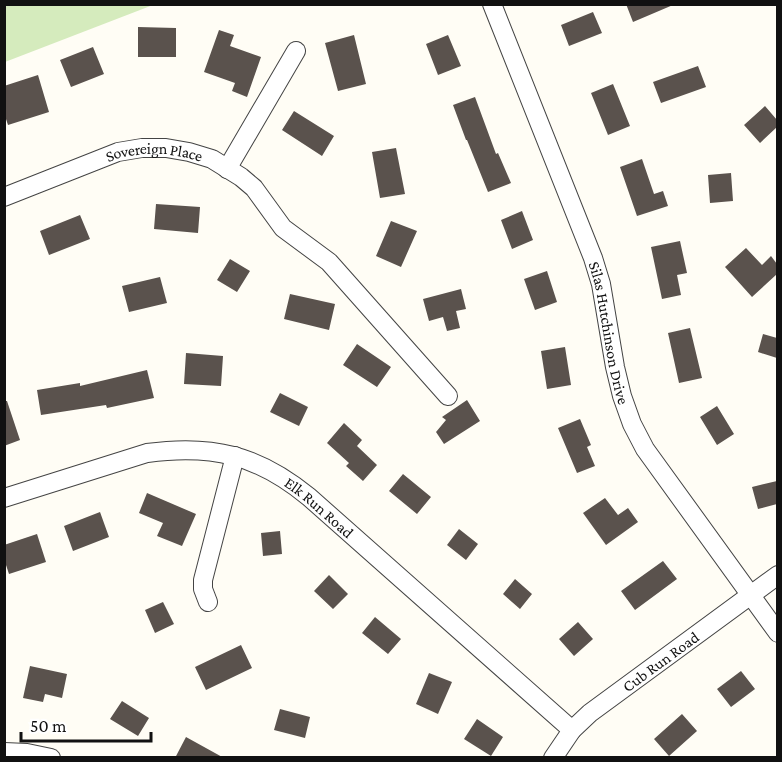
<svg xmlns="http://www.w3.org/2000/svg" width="782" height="762" viewBox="0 0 782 762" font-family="'Crimson Pro',serif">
<rect width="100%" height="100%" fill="#fffdf5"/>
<path fill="#d5ebbd" d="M5 4H153V5L5 62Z"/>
<path fill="#5a524d" d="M626 4H673V5L633 22Z
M593 12 602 33 569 46 561 25Z
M138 27 176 28V57H138Z
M219 30 234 35 230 46 261 57 247 97 232 91 235 83 204 72Z
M354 35 366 84 338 91 325 43Z
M448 35 461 66 438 75 426 44Z
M93 47 104 74 71 87 60 60Z
M698 66 706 87 661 103 653 82Z
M38 75 49 112 8 125 4 113V86Z
M613 84 630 126 608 135 591 93Z
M475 97 496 154 498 153 511 183 488 192 467 140H466L453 105Z
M765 106 777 120V127L760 143 744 125Z
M294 111 334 136 322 156 282 130Z
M396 148 405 194 380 198 372 152Z
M642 159 654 194 663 191 668 206 637 216 620 167Z
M731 173 733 201 710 203 708 175Z
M156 204 200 207 198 233 154 229Z
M522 211 533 240 512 249 501 220Z
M80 215 90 239 49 255 40 231Z
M391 221 417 231 401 267 376 256Z
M680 241 687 273 677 275 681 295 662 299 651 247Z
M746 248 762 265 771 256 777 264V274L752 297 725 267Z
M230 259 250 271 237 292 217 280Z
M547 271 557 302 535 310 524 279Z
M160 277 167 303 129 312 122 286Z
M461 289 466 309 456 311 460 328 447 331 443 317 429 321 423 299Z
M290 294 335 304 329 330 284 319Z
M690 328 702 378 679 383 668 333Z
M763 334 777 338V358L758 352Z
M357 344 391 367 377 387 343 365Z
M565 347 571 385 547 389 541 351Z
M186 353 223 356 221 386 184 384Z
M147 370 154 398 107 408 106 405 41 415 37 390 80 383V386Z
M280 393 308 407 299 426 270 412Z
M467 400 480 421 444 444 436 432 446 420 442 417Z
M4 401H7L20 440 4 446Z
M717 406 734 434 717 445 700 417Z
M580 419 591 445 587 447 595 466 577 473 558 428Z
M344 423 362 440 357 446 377 465 363 481 346 466 349 463 327 443Z
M403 474 431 497 417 514 389 491Z
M777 481V504L758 509 752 487Z
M147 493 196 514 182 546 157 536 163 523 139 513Z
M605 498 618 515 628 508 638 522 606 545 583 513Z
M100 512 109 537 73 551 64 526Z
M459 529 478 544 466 560 447 545Z
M280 531 282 554 263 556 261 533Z
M37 534 46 562 9 574 4 559V545Z
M663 561 677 579 635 610 621 591Z
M329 575 348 594 333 609 314 591Z
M515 579 532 594 520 609 503 594Z
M163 602 174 624 155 633 145 610Z
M375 617 401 639 388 654 362 633Z
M578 622 593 639 574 656 559 639Z
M241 645 252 668 206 690 195 667Z
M30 666 67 674 62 698 45 694 43 702 23 698Z
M741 671 755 689 731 707 717 689Z
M429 673 452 682 438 714 416 704Z
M122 701 149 718 138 736 110 719Z
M280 709 310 717 305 738 274 730Z
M682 714 697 731 669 756 654 739Z
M477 719 503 737 491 756 464 739Z
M186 737 224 758H175Z"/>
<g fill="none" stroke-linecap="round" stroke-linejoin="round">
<defs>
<g id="minor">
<path id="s1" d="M492 4 593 258 601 284 615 367 622 396 632 424 645 449 778 633"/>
<path d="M227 169 296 51"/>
<path id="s2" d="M4 197 118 152 142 148H166L189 152 212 159 241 177 254 188 283 228 329 262 448 396"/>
<path id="s3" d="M4 498 147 453C212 444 258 455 309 497L572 730"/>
<path d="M208 602 203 589V580L235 456"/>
<path d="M4 752 27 753 51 758"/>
<path id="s4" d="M553 758 572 730 590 713 778 575"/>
</g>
</defs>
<use href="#minor" stroke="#444" stroke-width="20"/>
<use href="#minor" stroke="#fff" stroke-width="18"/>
</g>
<g text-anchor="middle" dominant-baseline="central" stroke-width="6" stroke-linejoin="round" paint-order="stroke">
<g font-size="16" fill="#111" stroke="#fff">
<text stroke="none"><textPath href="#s2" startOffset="159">Sovereign Place</textPath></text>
<text stroke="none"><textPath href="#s1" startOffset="350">Silas Hutchinson Drive</textPath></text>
<text stroke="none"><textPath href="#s3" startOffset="338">Elk Run Road</textPath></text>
<text stroke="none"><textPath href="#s4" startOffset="146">Cub Run Road</textPath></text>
</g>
</g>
<rect width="782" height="762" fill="none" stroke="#111111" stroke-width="12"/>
<path d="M21 732v9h130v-9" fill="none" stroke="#111111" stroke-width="3"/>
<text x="30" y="732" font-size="18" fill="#111111" stroke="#ffffff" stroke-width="4.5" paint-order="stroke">50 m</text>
</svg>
